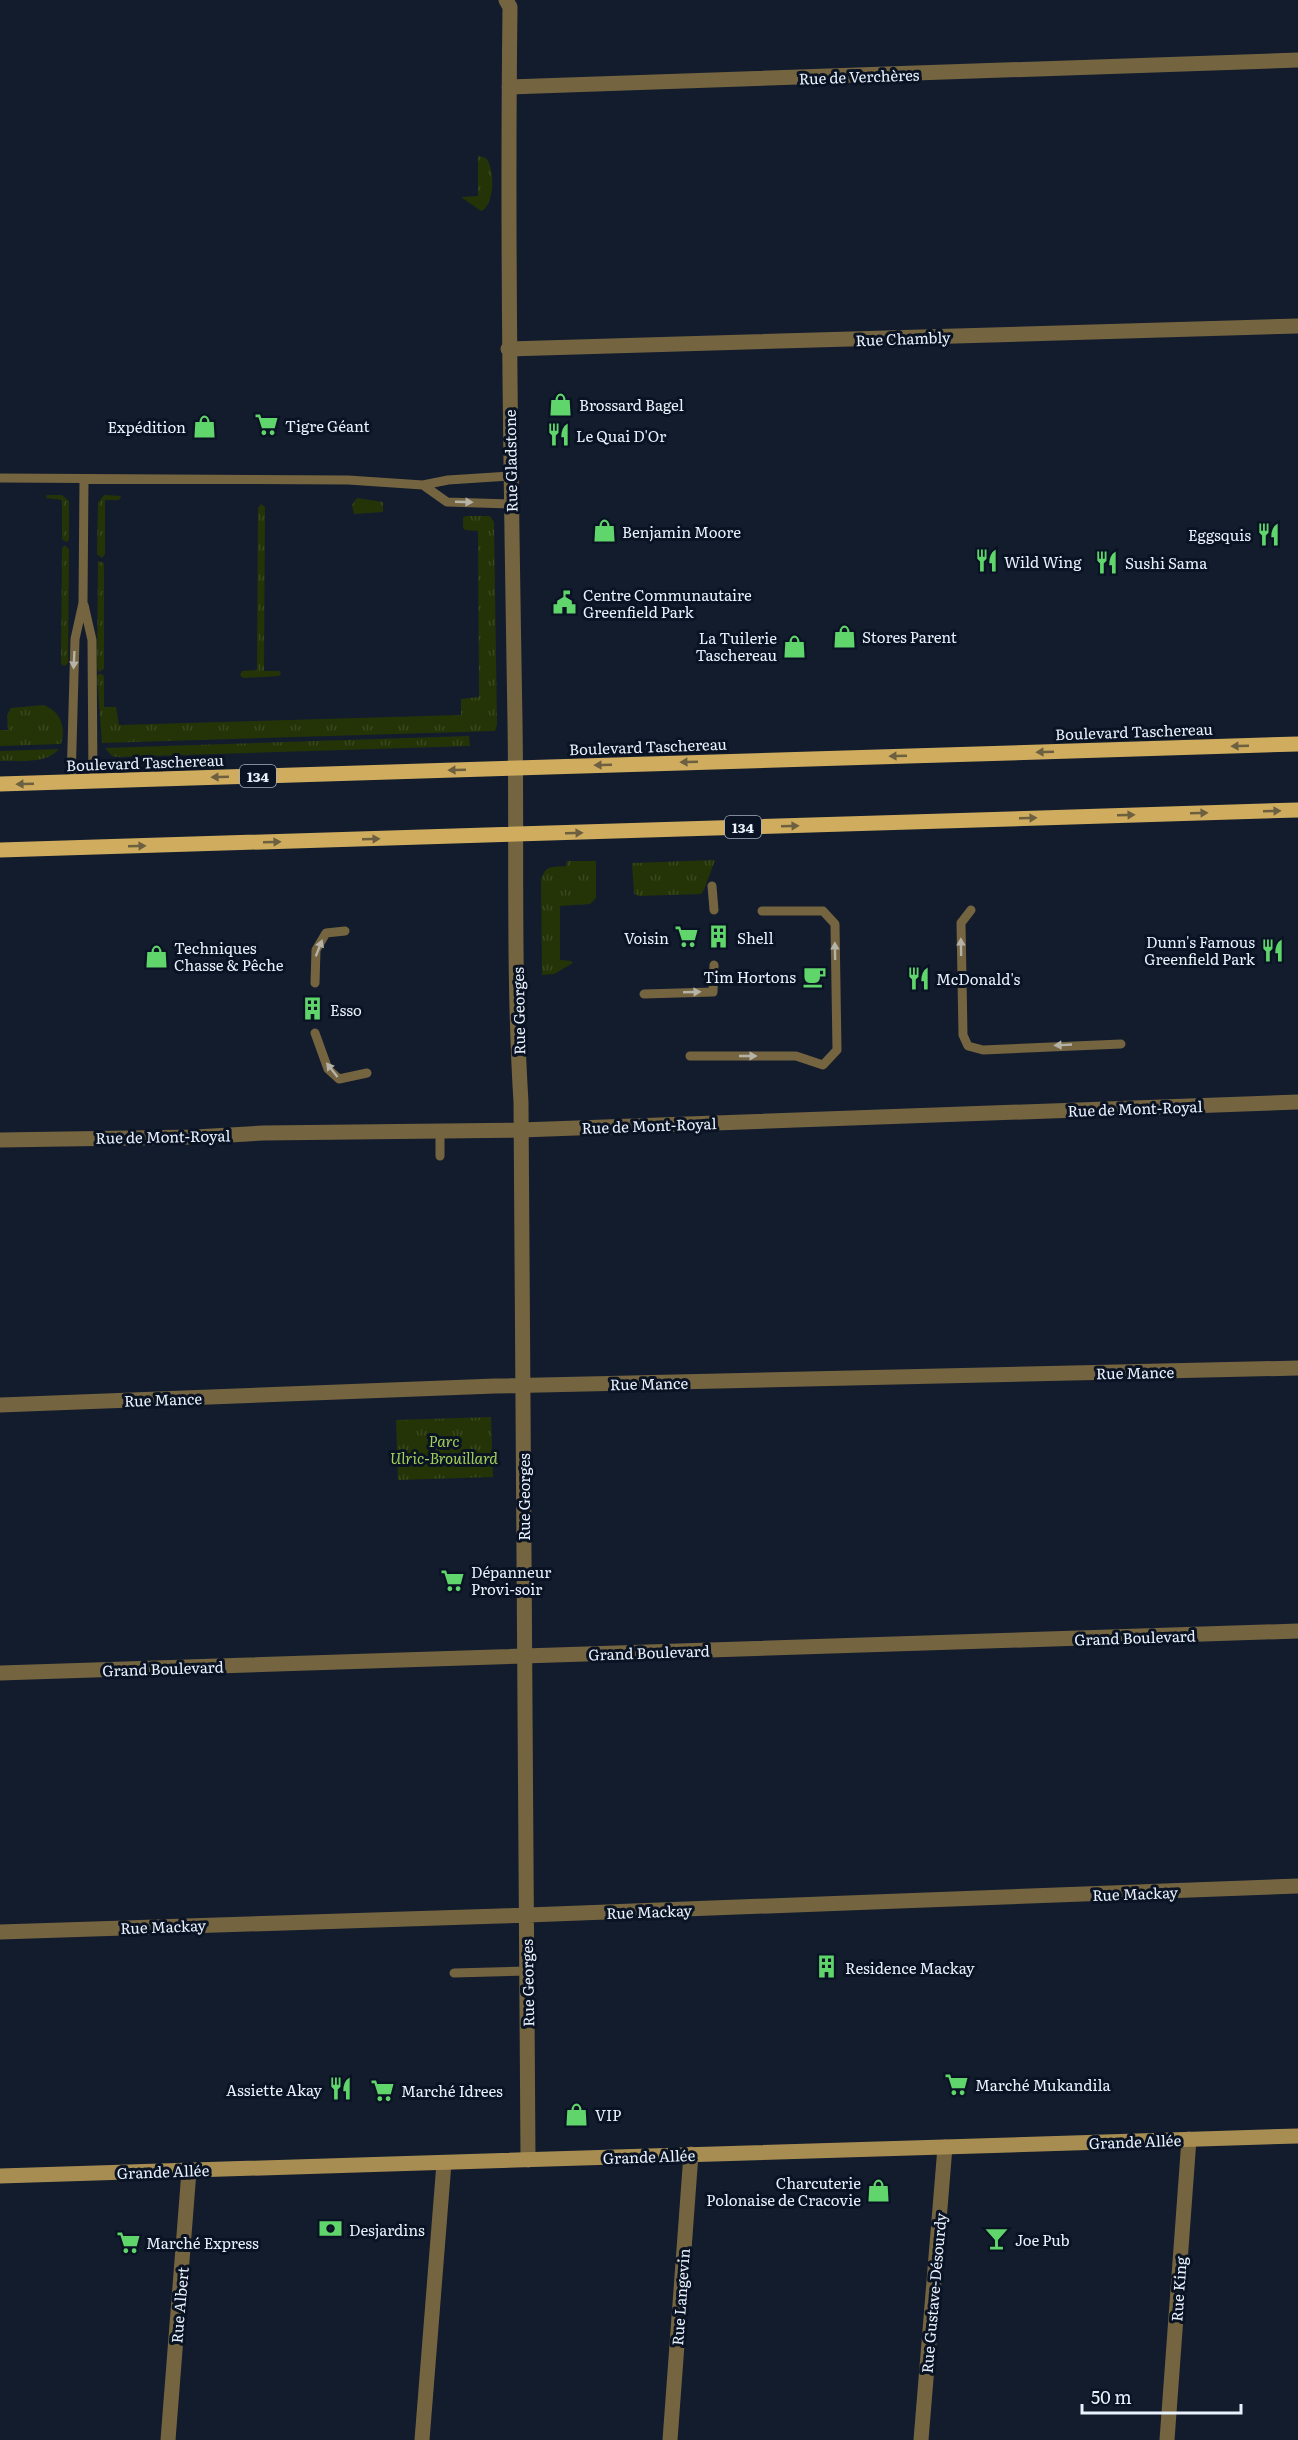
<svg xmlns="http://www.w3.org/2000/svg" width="1298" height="2440" viewBox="0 0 1298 2440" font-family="Literata,serif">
<defs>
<pattern id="grass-tufts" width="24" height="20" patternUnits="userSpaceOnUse" patternTransform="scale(1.5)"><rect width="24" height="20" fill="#243406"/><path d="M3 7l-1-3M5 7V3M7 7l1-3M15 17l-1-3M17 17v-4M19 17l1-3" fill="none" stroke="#39481f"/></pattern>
</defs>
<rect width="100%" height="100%" fill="#121c2d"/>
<path fill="url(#grass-tufts)" d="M478 156 486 158C495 169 495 205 481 211L461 197 478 196Z
M47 495H62L69 501V540L66 542 62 539V500L46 498Z
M104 495 121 496 119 500H105V554L102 558 97 554 98 503Z
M357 498 383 502V512L354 514 352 505Z
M261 504 265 507 264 671H279L281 673 279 676 243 678 240 675 242 671 257 670 258 508Z
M466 516H490L494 522 497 725 495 731 102 743 97 676 100 673 104 676V707H116L119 725 461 715V699L479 697 478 531 465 530 463 527V518Z
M64 545 69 549 68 663 65 666 62 665 61 662 62 549Z
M98 561 104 563V669L99 672 97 668Z
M44 705C61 712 66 727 61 744L0 746V730H8L7 715 11 708Z
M469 736 470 746 117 757 112 756 105 748Z
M59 749C46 765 18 760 0 761V751Z
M715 860 704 890 701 894 639 896 634 894 632 863Z
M567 861H596V898L590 904 560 906V960L571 961 573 963 554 974 542 975 541 880C545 865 552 867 566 866Z
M491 1417 493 1477 398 1480 396 1420Z"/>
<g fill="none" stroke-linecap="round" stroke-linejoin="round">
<path stroke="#756440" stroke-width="9" d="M0 478 348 480 423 485 448 480 510 476
M423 485 447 502 511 504
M84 605 92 640 93 781
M71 782 75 639 83 603 84 479
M712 886 714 910
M971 910 961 923 963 1035 968 1046 983 1050 1121 1044
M315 983 316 950 326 933 345 931
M644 994 713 992 714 965
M315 1033 328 1069 339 1079 367 1073
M690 1056H796L823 1065 837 1050 835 924 823 911H762
M440 1130V1156
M454 1973 527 1971"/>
<path stroke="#756440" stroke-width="15" d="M506 0 510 7C507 245 511 484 515 722 517 849 513 975 521 1102L528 2160
M509 87 1298 60
M508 349 1298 326
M0 1140 195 1137 263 1133 521 1130 1298 1102
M0 1405 495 1386 1298 1368
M0 1673 1298 1631
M0 1932 500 1916 1298 1886
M168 2440 189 2171
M422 2440 444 2163
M670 2440 691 2154
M921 2440 945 2147
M1167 2440 1189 2139"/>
<path stroke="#a88d52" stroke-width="15" d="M0 2176 1298 2136"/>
<path stroke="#d0ad5e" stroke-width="15" d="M0 784 1298 744
M0 850 1298 810"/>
</g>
<defs><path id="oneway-solid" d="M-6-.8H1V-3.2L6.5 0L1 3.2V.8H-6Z" transform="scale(1.5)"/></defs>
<g fill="#b5b2a8">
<use href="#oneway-solid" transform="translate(464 502) rotate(2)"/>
<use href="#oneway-solid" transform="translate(74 660) rotate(93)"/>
<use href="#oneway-solid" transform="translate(961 947) rotate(-91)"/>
<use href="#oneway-solid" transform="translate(319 948) rotate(-69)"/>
<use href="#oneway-solid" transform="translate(835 951) rotate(-91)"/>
<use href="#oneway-solid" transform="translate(692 992) rotate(-2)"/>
<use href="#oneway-solid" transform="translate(1063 1045) rotate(177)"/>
<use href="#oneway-solid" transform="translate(748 1056)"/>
<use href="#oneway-solid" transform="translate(332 1070) rotate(-128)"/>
</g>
<g fill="#6c6040">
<use href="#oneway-solid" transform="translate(1240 746) rotate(178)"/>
<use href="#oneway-solid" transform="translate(1045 752) rotate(178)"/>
<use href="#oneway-solid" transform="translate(898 756) rotate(178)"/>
<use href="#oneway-solid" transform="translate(689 762) rotate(178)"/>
<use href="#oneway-solid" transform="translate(603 765) rotate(178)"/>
<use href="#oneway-solid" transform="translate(457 770) rotate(178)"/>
<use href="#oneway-solid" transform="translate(220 777) rotate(178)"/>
<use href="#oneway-solid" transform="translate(25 784) rotate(178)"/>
<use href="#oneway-solid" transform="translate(1272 811) rotate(-2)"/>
<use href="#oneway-solid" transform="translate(1199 813) rotate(-2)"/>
<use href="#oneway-solid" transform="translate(1126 815) rotate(-2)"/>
<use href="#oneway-solid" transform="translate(1028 818) rotate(-2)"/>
<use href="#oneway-solid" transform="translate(790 826) rotate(-2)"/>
<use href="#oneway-solid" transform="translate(574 833) rotate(-2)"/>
<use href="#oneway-solid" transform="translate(371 839) rotate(-2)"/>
<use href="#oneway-solid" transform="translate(272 842) rotate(-2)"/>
<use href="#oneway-solid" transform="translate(137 846) rotate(-2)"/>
</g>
<defs>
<symbol id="shop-bare" viewBox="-9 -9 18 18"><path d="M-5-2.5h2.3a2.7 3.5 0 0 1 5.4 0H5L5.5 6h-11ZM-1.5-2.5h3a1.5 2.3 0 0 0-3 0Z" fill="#5fd56b" stroke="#091323" stroke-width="2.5" paint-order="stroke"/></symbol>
<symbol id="supermarket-bare" viewBox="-9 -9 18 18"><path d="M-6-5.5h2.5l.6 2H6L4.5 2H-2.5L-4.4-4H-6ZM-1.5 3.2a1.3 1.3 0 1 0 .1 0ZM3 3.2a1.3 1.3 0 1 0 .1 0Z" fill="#5fd56b" stroke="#091323" stroke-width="2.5" paint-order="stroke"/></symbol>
<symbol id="restaurant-bare" viewBox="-9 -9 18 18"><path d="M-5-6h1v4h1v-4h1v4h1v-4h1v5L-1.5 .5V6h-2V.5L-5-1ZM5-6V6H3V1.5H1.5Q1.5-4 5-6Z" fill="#5fd56b" stroke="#091323" stroke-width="2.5" paint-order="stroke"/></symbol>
<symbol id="civic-bare" viewBox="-9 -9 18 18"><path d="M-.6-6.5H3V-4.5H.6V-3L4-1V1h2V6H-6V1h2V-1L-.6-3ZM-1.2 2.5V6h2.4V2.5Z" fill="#5fd56b" stroke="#091323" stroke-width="2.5" paint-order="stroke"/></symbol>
<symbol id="building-bare" viewBox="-9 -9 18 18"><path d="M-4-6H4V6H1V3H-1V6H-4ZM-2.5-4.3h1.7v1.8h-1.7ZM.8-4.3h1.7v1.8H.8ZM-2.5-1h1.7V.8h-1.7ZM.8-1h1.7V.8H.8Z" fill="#5fd56b" stroke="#091323" stroke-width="2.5" paint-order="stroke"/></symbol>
<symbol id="cafe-bare" viewBox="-9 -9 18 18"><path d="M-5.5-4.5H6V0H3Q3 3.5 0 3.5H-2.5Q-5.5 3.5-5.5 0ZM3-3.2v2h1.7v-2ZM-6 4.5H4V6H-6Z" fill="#5fd56b" stroke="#091323" stroke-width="2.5" paint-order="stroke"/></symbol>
<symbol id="bank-bare" viewBox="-9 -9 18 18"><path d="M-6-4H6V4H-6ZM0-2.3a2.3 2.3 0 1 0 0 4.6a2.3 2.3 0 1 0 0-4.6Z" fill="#5fd56b" stroke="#091323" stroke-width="2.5" paint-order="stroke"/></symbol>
<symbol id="bar-bare" viewBox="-9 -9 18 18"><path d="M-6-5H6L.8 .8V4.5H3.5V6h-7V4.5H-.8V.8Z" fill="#5fd56b" stroke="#091323" stroke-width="2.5" paint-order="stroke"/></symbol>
</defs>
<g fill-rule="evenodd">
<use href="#shop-bare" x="544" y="388" width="33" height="33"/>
<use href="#supermarket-bare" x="250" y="408" width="33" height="33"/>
<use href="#shop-bare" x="188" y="410" width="33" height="33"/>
<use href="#restaurant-bare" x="542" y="418" width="33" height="33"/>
<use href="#shop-bare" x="588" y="514" width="33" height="33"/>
<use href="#restaurant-bare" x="1252" y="518" width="33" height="33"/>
<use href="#restaurant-bare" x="970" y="544" width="33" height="33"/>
<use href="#restaurant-bare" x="1090" y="546" width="33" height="33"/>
<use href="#civic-bare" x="548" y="586" width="33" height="33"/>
<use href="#shop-bare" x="828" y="620" width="33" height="33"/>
<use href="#shop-bare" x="778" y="630" width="33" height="33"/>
<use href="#supermarket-bare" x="670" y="920" width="33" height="33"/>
<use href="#building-bare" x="702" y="920" width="33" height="33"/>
<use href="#restaurant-bare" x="1256" y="934" width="33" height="33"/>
<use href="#shop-bare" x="140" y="940" width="33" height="33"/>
<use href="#cafe-bare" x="798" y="960" width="33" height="33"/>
<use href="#restaurant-bare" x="902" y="962" width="33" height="33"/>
<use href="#building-bare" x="296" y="992" width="33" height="33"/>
<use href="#supermarket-bare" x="436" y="1564" width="33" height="33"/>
<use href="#building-bare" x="810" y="1950" width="33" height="33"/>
<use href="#supermarket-bare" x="940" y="2068" width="33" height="33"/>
<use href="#restaurant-bare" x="324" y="2072" width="33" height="33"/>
<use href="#supermarket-bare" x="366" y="2074" width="33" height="33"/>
<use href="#shop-bare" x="560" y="2098" width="33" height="33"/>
<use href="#shop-bare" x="862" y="2174" width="33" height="33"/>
<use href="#bank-bare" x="314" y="2212" width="33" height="33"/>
<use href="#bar-bare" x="980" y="2222" width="33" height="33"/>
<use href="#supermarket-bare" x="112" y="2226" width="33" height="33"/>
</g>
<g text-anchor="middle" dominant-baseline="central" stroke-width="6" stroke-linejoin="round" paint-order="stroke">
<g fill="#091323" stroke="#a6aebc" stroke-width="1.5">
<rect x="240" y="765" width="36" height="22" rx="4.5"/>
<rect x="725" y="816" width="36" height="22" rx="4.5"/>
</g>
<g font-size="14" font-weight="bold" fill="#e9f1fd">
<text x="258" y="776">134</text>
<text x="743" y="827">134</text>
</g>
<g font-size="15" fill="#e9f1fd" stroke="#091323">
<text transform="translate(859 76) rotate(-2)">Rue de Verchères</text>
<text transform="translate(903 338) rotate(-2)">Rue Chambly</text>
<text transform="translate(510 461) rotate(-91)">Rue Gladstone</text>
<text transform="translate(1134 731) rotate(-2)">Boulevard Taschereau</text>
<text transform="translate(648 746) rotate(-2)">Boulevard Taschereau</text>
<text transform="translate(145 762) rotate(-2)">Boulevard Taschereau</text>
<text transform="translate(518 1011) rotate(-91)">Rue Georges</text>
<text transform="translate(1135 1108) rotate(-2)">Rue de Mont-Royal</text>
<text transform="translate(649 1125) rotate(-2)">Rue de Mont-Royal</text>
<text transform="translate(163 1136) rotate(-1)">Rue de Mont-Royal</text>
<text transform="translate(1135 1372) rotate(-1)">Rue Mance</text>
<text transform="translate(649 1383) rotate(-1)">Rue Mance</text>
<text transform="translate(163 1399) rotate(-2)">Rue Mance</text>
<text transform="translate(523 1497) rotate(-90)">Rue Georges</text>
<text transform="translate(1135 1637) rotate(-2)">Grand Boulevard</text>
<text transform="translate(649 1652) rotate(-2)">Grand Boulevard</text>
<text transform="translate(163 1668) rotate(-2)">Grand Boulevard</text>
<text transform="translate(1135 1893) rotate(-2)">Rue Mackay</text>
<text transform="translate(649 1911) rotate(-2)">Rue Mackay</text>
<text transform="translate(163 1926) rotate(-2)">Rue Mackay</text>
<text transform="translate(527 1983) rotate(-91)">Rue Georges</text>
<text transform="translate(1135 2141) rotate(-2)">Grande Allée</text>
<text transform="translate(649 2156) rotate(-2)">Grande Allée</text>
<text transform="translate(163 2171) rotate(-2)">Grande Allée</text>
<text transform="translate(1178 2289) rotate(-86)">Rue King</text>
<text transform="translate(933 2293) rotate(-85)">Rue Gustave-Désourdy</text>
<text transform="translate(680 2297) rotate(-86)">Rue Langevin</text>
<text transform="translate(179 2305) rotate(-85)">Rue Albert</text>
</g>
<g font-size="15" fill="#e9f1fd" stroke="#091323" text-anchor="start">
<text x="579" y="404">Brossard Bagel</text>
<text x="285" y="425">Tigre Géant</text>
<text x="186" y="426" text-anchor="end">Expédition</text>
<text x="576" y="435">Le Quai D'Or</text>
<text x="622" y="531">Benjamin Moore</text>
<text x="1251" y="534" text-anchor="end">Eggsquis</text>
<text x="1004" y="561">Wild Wing</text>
<text x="1125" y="562">Sushi Sama</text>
<text x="583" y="594">Centre Communautaire<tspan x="583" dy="17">Greenfield Park</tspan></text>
<text x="862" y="636">Stores Parent</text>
<text x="777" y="637" text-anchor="end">La Tuilerie<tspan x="777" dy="17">Taschereau</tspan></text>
<text x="669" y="937" text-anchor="end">Voisin</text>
<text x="737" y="937">Shell</text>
<text x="1255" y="941" text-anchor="end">Dunn's Famous<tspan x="1255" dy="17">Greenfield Park</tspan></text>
<text x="174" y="947">Techniques<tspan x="174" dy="17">Chasse &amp; Pêche</tspan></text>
<text x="796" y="976" text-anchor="end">Tim Hortons</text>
<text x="936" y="978">McDonald's</text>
<text x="330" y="1009">Esso</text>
<text x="471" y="1571">Dépanneur<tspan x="471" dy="17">Provi-soir</tspan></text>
<text x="845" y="1967">Residence Mackay</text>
<text x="975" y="2084">Marché Mukandila</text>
<text x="322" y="2089" text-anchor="end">Assiette Akay</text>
<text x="401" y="2090">Marché Idrees</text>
<text x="595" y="2114">VIP</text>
<text x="861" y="2182" text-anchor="end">Charcuterie<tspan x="861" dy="17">Polonaise de Cracovie</tspan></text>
<text x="349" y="2229">Desjardins</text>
<text x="1015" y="2239">Joe Pub</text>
<text x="146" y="2242">Marché Express</text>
</g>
<g font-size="15" font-style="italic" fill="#a4d05a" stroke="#091323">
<text x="444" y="1440">Parc<tspan x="444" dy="17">Ulric-Brouillard</tspan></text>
</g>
</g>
<path d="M1082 2404v9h159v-9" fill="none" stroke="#e9f1fd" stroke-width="3"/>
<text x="1091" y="2404" font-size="18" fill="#e9f1fd" stroke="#091323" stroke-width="4.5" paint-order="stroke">50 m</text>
</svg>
